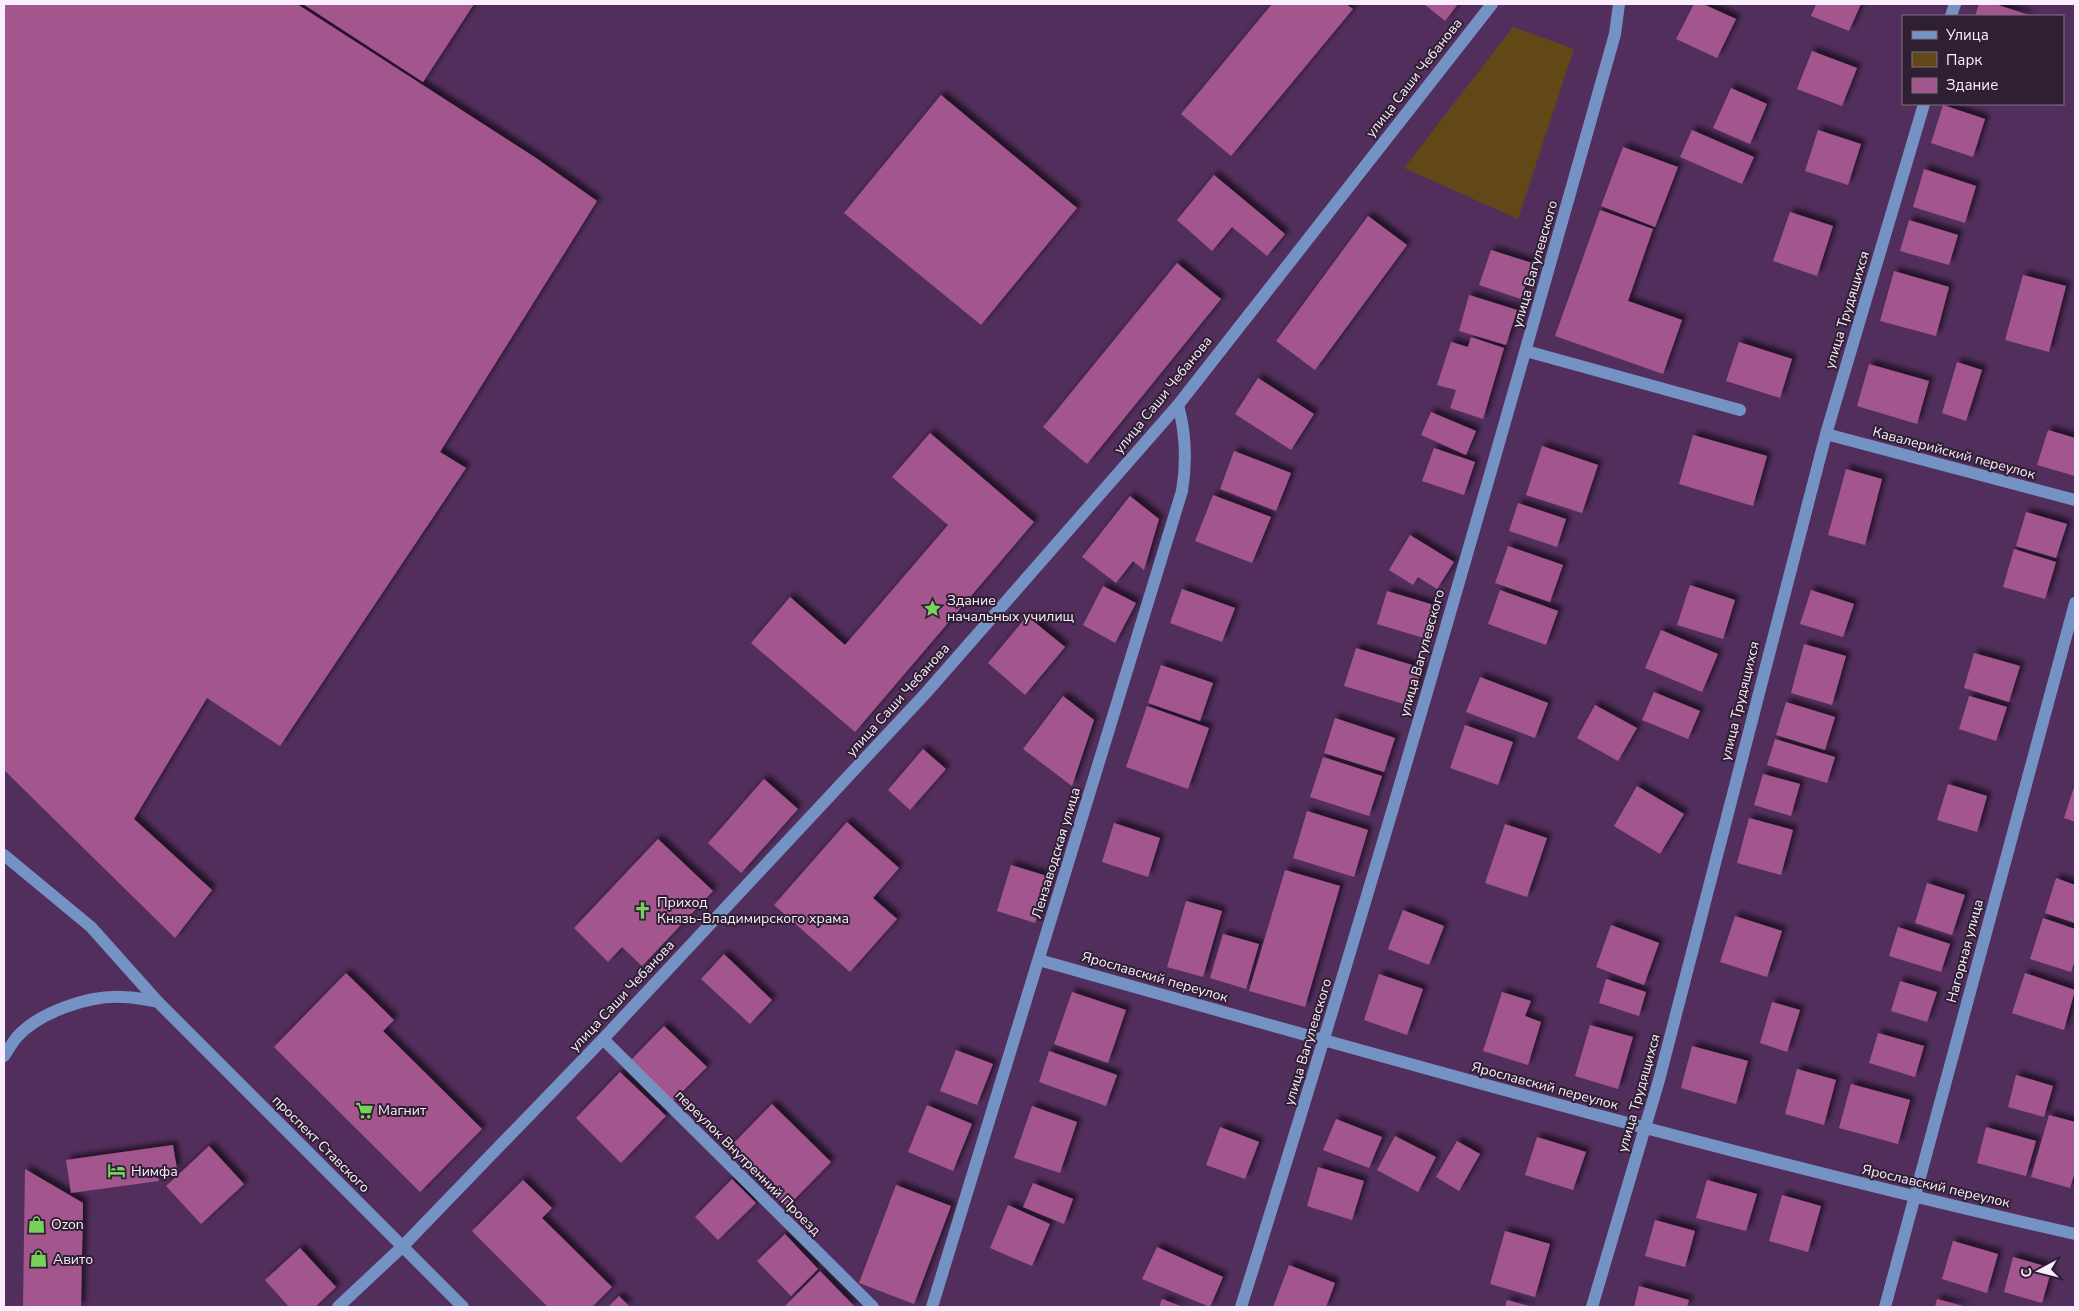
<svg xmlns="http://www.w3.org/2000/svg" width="2079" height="1311" viewBox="0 0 2079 1311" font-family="'Nunito Sans',sans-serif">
<defs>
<filter id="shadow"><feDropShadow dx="4.5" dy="-4.5" stdDeviation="2.5" flood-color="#0009"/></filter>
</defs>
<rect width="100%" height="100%" fill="#522e5c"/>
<path fill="#624717" d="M1513 27 1574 49 1518 219 1404 168Z"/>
<path fill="#a3568d" filter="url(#shadow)" d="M4 4H297L536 158 597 201 440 452 466 468 280 746 207 698 134 819 212 890 175 938 4 770Z
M303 4H474L423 82Z
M1272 4H1346L1353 9 1231 156 1181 114Z
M1424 4H1458L1445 21Z
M1694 4H1703L1736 19 1717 58 1676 39Z
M1816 4H1861L1849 31 1811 16Z
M1979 4H1995L2032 16H1975Z
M1812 51 1857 68 1842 106 1797 89Z
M1731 88 1767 104 1750 144 1713 128Z
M941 95 1077 208 981 325 844 213Z
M1943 105 1985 119 1973 157 1931 143Z
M1692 130 1754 157 1742 184 1680 157Z
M1818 130 1861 144 1848 185 1805 171Z
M1623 147 1678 167 1655 227 1601 206Z
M1924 169 1976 186 1965 223 1913 207Z
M1214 175 1285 234 1267 256 1232 227 1212 251 1177 220Z
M1600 210 1653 229 1628 301 1682 320 1663 374 1555 336Z
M1790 212 1833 226 1817 276 1773 261Z
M1368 216 1407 245 1315 370 1276 341Z
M1909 220 1958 235 1949 265 1900 251Z
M1491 250 1532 263 1521 299 1479 285Z
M1177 263 1221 299 1087 464 1043 427Z
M1894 271 1949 287 1936 336 1880 321Z
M2023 275 2066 286 2049 352 2005 340Z
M1469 295 1517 310 1506 345 1459 331Z
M1471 337 1504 348 1483 419 1450 408 1456 390 1437 385 1451 342 1468 347Z
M1739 342 1792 359 1780 398 1726 381Z
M1957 362 1982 370 1966 421 1942 413Z
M1869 364 1929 381 1917 424 1857 406Z
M1258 378 1314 414 1291 450 1235 414Z
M1431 412 1476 431 1466 455 1421 435Z
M2048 430 2075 438V476L2037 465Z
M930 433 1034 522 855 732 751 643 790 597 845 645 948 525 892 477Z
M1693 435 1767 456 1753 506 1679 484Z
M1542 446 1598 465 1582 513 1526 495Z
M1434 448 1475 462 1464 495 1422 481Z
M1234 451 1291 473 1276 511 1220 489Z
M1846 469 1882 479 1865 545 1828 535Z
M1213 495 1271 517 1252 563 1195 541Z
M1130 496 1159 519 1144 570 1133 561 1116 583 1082 557Z
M1518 503 1566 519 1557 547 1509 531Z
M2026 512 2067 524 2056 558 2016 546Z
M1410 535 1454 562 1437 589 1418 577 1413 585 1389 570Z
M1508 546 1563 565 1550 602 1495 583Z
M2014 549 2056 562 2045 599 2003 587Z
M1690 585 1735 600 1723 639 1677 625Z
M1103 586 1136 603 1115 643 1083 625Z
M1182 589 1235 608 1222 642 1170 623Z
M1500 590 1558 611 1546 645 1488 624Z
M1811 590 1854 604 1843 637 1800 624Z
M1387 591 1437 606 1427 639 1377 624Z
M1027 616 1065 647 1025 695 988 663Z
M1661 630 1718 654 1702 692 1645 668Z
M1804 644 1846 656 1832 705 1791 693Z
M1356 648 1422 668 1410 706 1344 686Z
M1974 653 2020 666 2009 702 1964 688Z
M1161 665 1213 683 1200 721 1148 703Z
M1480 677 1548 703 1535 738 1466 712Z
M1654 692 1700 711 1688 739 1642 720Z
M1063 696 1094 720 1072 786 1023 749Z
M1969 696 2007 707 1996 741 1959 729Z
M1786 702 1835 717 1825 750 1776 735Z
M1595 705 1637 728 1618 761 1577 738Z
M1147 706 1209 728 1188 789 1126 767Z
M1335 718 1395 738 1384 772 1324 753Z
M1465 725 1513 742 1498 785 1450 768Z
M1775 739 1835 757 1827 783 1767 765Z
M923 749 946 769 910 810 888 790Z
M1323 757 1382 776 1369 816 1310 797Z
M1763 774 1800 784 1791 816 1754 805Z
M764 779 798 809 741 873 708 843Z
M1948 784 1987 796 1977 832 1937 820Z
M2075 784V822L2064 818Z
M1637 786 1684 814 1660 854 1614 826Z
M1307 811 1368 830 1354 877 1293 858Z
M1749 818 1793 830 1781 875 1737 863Z
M847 822 899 868 873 898 897 919 850 972 774 905Z
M1114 823 1160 838 1148 877 1102 862Z
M1505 824 1547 838 1527 897 1485 883Z
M658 839 713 891 642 966 622 947 608 962 574 928Z
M1011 865 1050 877 1035 923 997 911Z
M1285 870 1340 886 1305 1007 1249 991Z
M2056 878 2075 885V923L2045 913Z
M1927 883 1965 895 1952 935 1915 923Z
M1186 901 1222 911 1203 977 1167 967Z
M1403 910 1444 926 1429 965 1388 949Z
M1735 916 1782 931 1767 977 1720 962Z
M2043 918 2075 929V960L2071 972 2030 959Z
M1611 925 1659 943 1644 985 1596 967Z
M1898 927 1950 944 1941 972 1889 956Z
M1223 934 1259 944 1246 989 1210 978Z
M724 954 772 1000 750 1024 701 979Z
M346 973 394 1020 383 1031 482 1129 420 1192 274 1047Z
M2025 973 2075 990 2064 1030 2012 1013Z
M1379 974 1423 989 1407 1035 1364 1020Z
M1606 979 1646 992 1639 1016 1599 1003Z
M1900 981 1937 992 1927 1022 1891 1011Z
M1072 992 1126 1010 1108 1063 1054 1044Z
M1502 992 1531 1001 1525 1016 1541 1022 1528 1065 1483 1051Z
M1772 1002 1800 1010 1787 1052 1760 1043Z
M1590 1025 1633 1037 1618 1089 1575 1076Z
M664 1026 707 1067 673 1101 631 1060Z
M1878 1033 1924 1046 1915 1077 1869 1063Z
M1692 1046 1748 1061 1736 1104 1681 1088Z
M956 1050 993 1064 977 1105 940 1091Z
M1049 1051 1117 1075 1106 1106 1039 1082Z
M1797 1069 1836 1080 1824 1125 1785 1114Z
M620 1072 666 1116 621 1163 576 1118Z
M2016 1075 2053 1086 2044 1117 2008 1107Z
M1851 1084 1910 1100 1898 1144 1839 1128Z
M772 1104 831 1162 787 1207 728 1149Z
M927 1105 972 1124 953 1171 908 1152Z
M1032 1106 1077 1122 1060 1173 1014 1158Z
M2049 1115 2075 1122V1172L2070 1188 2031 1177Z
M1336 1119 1382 1137 1369 1168 1323 1150Z
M1220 1127 1259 1142 1245 1179 1206 1165Z
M1986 1127 2036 1141 2026 1176 1977 1163Z
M1395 1136 1436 1157 1418 1192 1377 1170Z
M1537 1137 1586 1152 1573 1190 1525 1175Z
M1457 1141 1480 1154 1459 1191 1436 1177Z
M173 1145 177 1170 158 1172 159 1181 71 1193 66 1160Z
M209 1146 244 1184 201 1224 166 1186Z
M1318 1167 1364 1181 1352 1220 1307 1206Z
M25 1169 83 1203 81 1307H23Z
M732 1179 756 1203 718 1240 695 1217Z
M523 1180 552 1208 542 1218 612 1287 592 1307H548L472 1231Z
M1707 1180 1757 1194 1746 1231 1696 1218Z
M1033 1183 1073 1199 1064 1224 1023 1207Z
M896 1185 951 1206 914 1304 859 1283Z
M1782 1195 1821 1206 1808 1252 1769 1241Z
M1008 1205 1050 1224 1032 1266 990 1248Z
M1655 1220 1695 1231 1685 1267 1645 1256Z
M1505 1231 1550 1244 1535 1297 1490 1284Z
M785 1234 818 1269 791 1296 757 1261Z
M1953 1241 1998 1254 1987 1293 1942 1279Z
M1157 1247 1223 1277 1210 1307 1142 1279Z
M300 1248 336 1287 315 1307H289L265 1280Z
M2013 1257 2052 1268 2042 1303 2004 1292Z
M1289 1265 1335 1283 1326 1307H1273Z
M820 1271 854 1306 853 1307H784Z
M1639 1286 1689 1300 1687 1307H1634Z
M619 1296 630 1307H608Z
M1162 1299 1183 1307H1159Z
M1937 1299 1967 1307H1935Z
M1507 1300 1533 1307H1505Z"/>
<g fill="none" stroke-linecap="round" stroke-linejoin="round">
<path stroke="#7493c4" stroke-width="12" d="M1951 16 1955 4
M1526 351 1740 410
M1826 434 2075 500
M4 855 91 927 158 1002 463 1307
M1039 960C1383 1057 1726 1155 2075 1234
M603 1039 873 1307
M4 1056C8 1050 12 1043 17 1037 39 1012 90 995 123 997 135 997 146 1000 158 1002
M338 1307 402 1247 603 1039 925 694 1178 405 1492 4
M932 1307 1182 491C1187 461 1186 434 1178 405
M1241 1307C1374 885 1495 460 1615 34L1619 4
M1592 1307 1659 1080 1826 434 1924 104
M1885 1307 2075 603"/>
</g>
<defs>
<symbol id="sight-bare" viewBox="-9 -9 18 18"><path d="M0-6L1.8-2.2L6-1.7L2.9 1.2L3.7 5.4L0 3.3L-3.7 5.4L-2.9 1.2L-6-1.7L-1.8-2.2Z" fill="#76d25a" stroke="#2f1f33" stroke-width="2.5" paint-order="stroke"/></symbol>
<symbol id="church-bare" viewBox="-9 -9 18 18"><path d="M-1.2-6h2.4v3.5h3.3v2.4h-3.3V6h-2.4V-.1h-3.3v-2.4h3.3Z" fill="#76d25a" stroke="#2f1f33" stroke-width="2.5" paint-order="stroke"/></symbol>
<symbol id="supermarket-bare" viewBox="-9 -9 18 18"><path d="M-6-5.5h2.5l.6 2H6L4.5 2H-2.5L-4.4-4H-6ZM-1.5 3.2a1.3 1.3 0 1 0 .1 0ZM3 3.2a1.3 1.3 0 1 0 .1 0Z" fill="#76d25a" stroke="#2f1f33" stroke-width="2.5" paint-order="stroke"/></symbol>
<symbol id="hotel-bare" viewBox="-9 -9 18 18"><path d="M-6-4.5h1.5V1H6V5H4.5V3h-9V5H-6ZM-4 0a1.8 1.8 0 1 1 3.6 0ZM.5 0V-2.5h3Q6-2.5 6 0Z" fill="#76d25a" stroke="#2f1f33" stroke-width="2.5" paint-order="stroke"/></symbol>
<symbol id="shop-bare" viewBox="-9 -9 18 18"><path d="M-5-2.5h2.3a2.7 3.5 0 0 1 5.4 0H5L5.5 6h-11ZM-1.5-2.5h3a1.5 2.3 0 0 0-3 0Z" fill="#76d25a" stroke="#2f1f33" stroke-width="2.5" paint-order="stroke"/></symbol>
</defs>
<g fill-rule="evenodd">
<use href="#sight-bare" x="920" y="596" width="25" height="25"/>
<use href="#church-bare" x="630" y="898" width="25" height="25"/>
<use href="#supermarket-bare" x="352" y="1098" width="25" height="25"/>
<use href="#hotel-bare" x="104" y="1158" width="25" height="25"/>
<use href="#shop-bare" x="24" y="1212" width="25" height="25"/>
<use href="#shop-bare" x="26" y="1246" width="25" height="25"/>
</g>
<g text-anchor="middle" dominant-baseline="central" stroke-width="4" stroke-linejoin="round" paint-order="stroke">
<g font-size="14" fill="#faedfd" stroke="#2f1f33">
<text transform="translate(1414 78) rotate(-52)">улица Саши Чебанова</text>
<text transform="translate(1535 264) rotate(-74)">улица Вагулевского</text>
<text transform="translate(1847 310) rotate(-73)">улица Трудящихся</text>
<text transform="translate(1163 395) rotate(-51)">улица Саши Чебанова</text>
<text transform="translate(1954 453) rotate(15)">Кавалерийский переулок</text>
<text transform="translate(1422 653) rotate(-74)">улица Вагулевского</text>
<text transform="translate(898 700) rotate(-48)">улица Саши Чебанова</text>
<text transform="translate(1740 701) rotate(-76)">улица Трудящихся</text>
<text transform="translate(1056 853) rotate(-73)">Лензаводская улица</text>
<text transform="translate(1965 951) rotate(-75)">Нагорная улица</text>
<text transform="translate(1155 977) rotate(16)">Ярославский переулок</text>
<text transform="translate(622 996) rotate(-47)">улица Саши Чебанова</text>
<text transform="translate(1308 1042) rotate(-73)">улица Вагулевского</text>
<text transform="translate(1545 1086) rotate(15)">Ярославский переулок</text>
<text transform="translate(1639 1093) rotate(-74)">улица Трудящихся</text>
<text transform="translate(321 1144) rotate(45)">проспект Ставского</text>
<text transform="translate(748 1163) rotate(45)">переулок Внутренний Проезд</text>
<text transform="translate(1936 1186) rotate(13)">Ярославский переулок</text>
</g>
<g font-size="14" fill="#faedfd" stroke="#2f1f33" text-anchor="start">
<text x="947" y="600">Здание<tspan x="947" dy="16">начальных училищ</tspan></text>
<text x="657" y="902">Приход<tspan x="657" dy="16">Князь-Владимирского храма</tspan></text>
<text x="378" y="1110">Магнит</text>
<text x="131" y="1171">Нимфа</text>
<text x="51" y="1224">Ozon</text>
<text x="53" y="1259">Авито</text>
</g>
</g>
<rect width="2079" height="1311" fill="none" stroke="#faedfd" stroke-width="10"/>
<rect x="1902" y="15" width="162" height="90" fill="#2f1f33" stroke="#807184"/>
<rect x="1912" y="31" width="25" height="8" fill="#7493c4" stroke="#807184"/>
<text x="1946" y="40" font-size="15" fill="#faedfd">Улица</text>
<rect x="1912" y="52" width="25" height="15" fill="#624717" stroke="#807184"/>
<text x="1946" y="65" font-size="15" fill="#faedfd">Парк</text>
<rect x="1912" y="78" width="25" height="15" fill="#a3568d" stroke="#807184"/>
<text x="1946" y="90" font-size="15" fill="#faedfd">Здание</text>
<g transform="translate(2039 1271) rotate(263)" stroke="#2f1f33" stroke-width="4" paint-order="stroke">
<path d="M0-4L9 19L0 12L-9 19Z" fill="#faedfd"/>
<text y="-8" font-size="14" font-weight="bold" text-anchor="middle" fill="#faedfd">С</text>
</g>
</svg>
